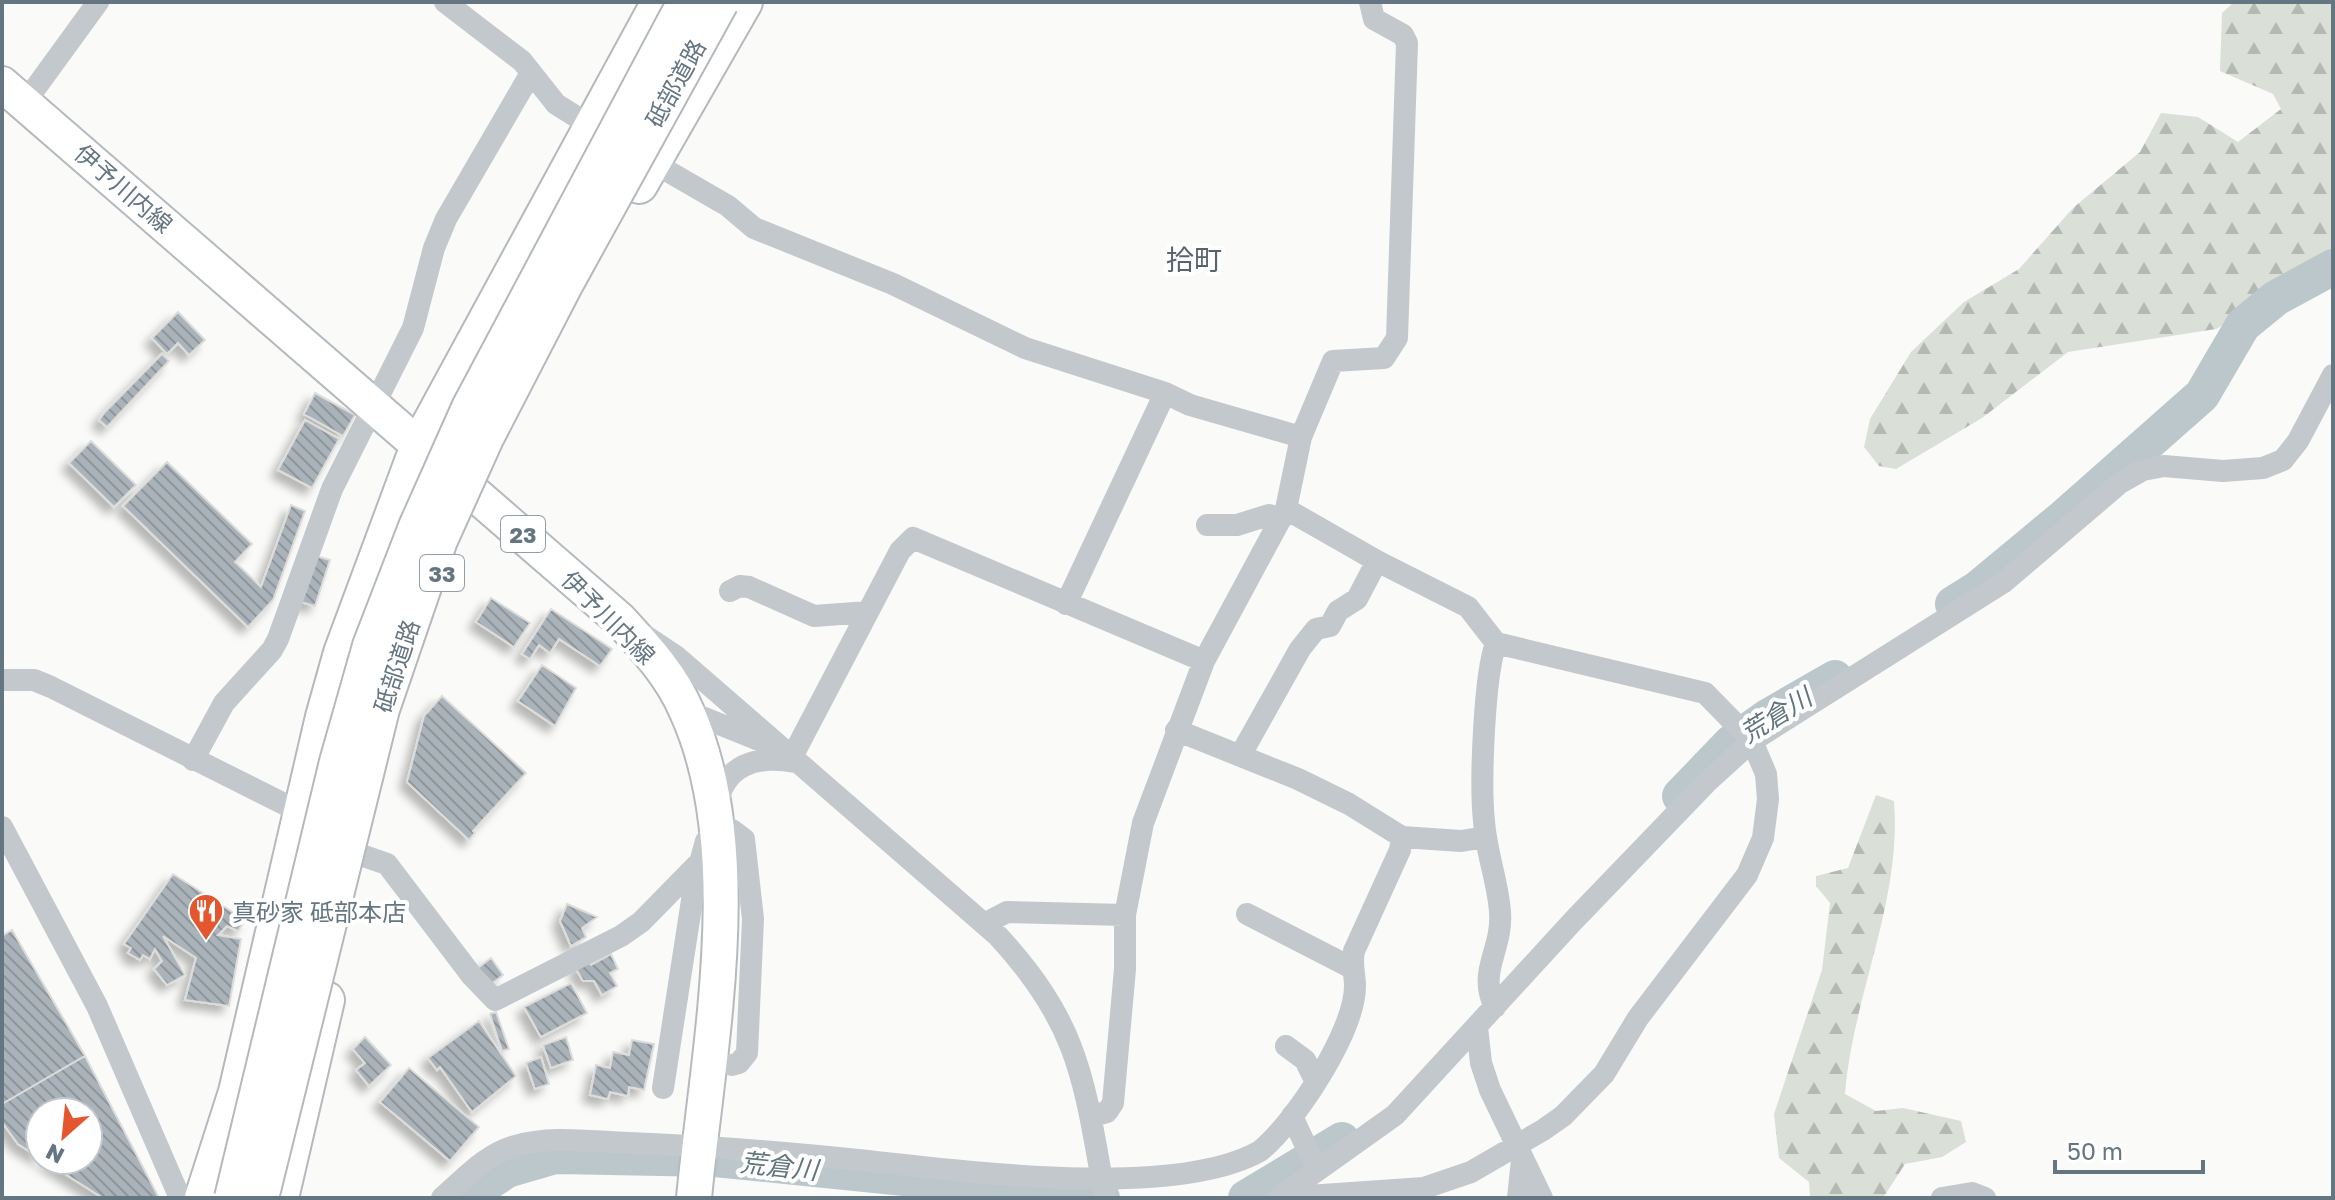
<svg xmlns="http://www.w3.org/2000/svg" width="2335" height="1200" viewBox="0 0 2335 1200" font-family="'Golos Text','Noto Sans JP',sans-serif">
<defs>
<pattern id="forest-firs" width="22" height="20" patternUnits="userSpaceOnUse" patternTransform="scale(2)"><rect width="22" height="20" fill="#dadfd7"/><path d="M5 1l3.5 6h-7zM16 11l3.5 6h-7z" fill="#b4b9b4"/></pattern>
<pattern id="building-back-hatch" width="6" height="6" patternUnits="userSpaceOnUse" patternTransform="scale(2)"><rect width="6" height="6" fill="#aab3b9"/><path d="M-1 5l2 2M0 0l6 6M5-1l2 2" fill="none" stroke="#8e969c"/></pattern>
<filter id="shadow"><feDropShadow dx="-7" dy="7" stdDeviation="4" flood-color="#0004"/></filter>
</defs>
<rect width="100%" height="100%" fill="#fafaf8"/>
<path fill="url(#forest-firs)" d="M2234 2H2333V256L2294 284 2216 329 2068 352 1982 418 1896 469 1879 466 1864 447 1870 419 1911 352 1964 302 2019 269 2073 208 2140 152 2161 113 2198 117 2238 142 2281 109 2273 94 2220 71 2222 13Z
M1876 795 1894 801C1902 902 1853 994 1845 1094L1876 1111 1903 1108 1961 1121 1966 1142 1942 1157 1905 1164 1883 1198H1810L1809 1182 1779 1158 1774 1114 1822 970 1830 903 1816 886V876L1848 868Z"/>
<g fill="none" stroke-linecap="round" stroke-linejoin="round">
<path stroke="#bbc7cb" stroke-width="36" d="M1953 604 1977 589 2064 517 2202 395 2243 325 2276 298 2333 267
M1680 796 1731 743 1769 716 1835 678
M465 1198 507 1170 555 1156 715 1159 1102 1198
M1246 1198 1342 1140"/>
</g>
<path fill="url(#building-back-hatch)" stroke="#dcdcda" stroke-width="2" filter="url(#shadow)" d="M178 312 205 340 189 355 178 343 167 354 152 338Z
M162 354 169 361 107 427 99 420 105 412Z
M315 393 355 415 343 436 304 414Z
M305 420 339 439 312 488 278 470Z
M91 441 136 485 114 507 69 463Z
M167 462 252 544 235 562 261 587 291 505 305 511 273 600 248 627 123 506Z
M316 556 330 560 315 606 301 602Z
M491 598 530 623 514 647 476 622Z
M551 609 612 649 600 666 559 639 550 653 539 645 530 659 522 654Z
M542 665 576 688 555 726 518 701Z
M442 696 526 773 473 831 475 833 469 840 407 782 424 716Z
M173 874 245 920 238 931 227 926 218 935 241 939 229 1006 185 1000 196 958 163 936 185 975 167 985 154 969 162 961 155 949 150 959 143 955 140 960 128 953 131 948 124 944Z
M567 904 597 917 582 928 586 937 571 946 560 921Z
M12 930 85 1056 2 1104V936Z
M611 954 618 969 610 973 617 986 602 995 594 981H583L575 967 587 960 591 965Z
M491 958 503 975 490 985 478 968Z
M571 983 587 1013 541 1037 524 1007Z
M496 1012 509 1049 502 1051 490 1014Z
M479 1021 516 1076 472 1112 440 1067 437 1070 428 1058Z
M365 1037 391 1065 369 1086 356 1070 365 1063 353 1049Z
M566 1037 573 1060 551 1068 543 1045Z
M632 1040 654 1044 644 1090 629 1087 628 1096 610 1092 608 1099 590 1095 596 1065 610 1068 613 1052 629 1055Z
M85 1056 159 1198H103L43 1160H88V1112H40V1158L18 1144 2 1122V1104Z
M541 1057 549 1084 535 1089 526 1063Z
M409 1068 479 1127 450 1161 380 1102Z"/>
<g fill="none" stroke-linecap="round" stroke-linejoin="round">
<defs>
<path id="primary" d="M2 84 619 619C645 647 672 676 687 712 750 851 708 1049 694 1198"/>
<path id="trunk" d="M639 185 744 2
M203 1198 237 1092 324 717 342 653 420 443 660 2
M280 1198 326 1000"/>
</defs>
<use href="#primary" stroke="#b5babe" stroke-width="38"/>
<use href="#trunk" stroke="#b4b9bd" stroke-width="40"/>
<path stroke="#c3c8cc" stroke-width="22" d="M445 2 522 61 556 104 591 126
M26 101 98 2
M652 162 728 206 754 228 893 284 1025 348 1165 393 1190 405 1301 437
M1207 525H1237L1269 515 1281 519
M730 591 740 586 749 587 814 616 868 612
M1066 604 1165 393
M647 637 677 657 998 936C1081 1026 1084 1082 1105 1197
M2 680H34L51 687 302 813
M687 711 764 742
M1176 730 1298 779 1349 804 1402 837 1461 841 1486 837
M1240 756 1300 649 1316 629 1330 626 1338 611 1357 599 1377 561
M792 757 900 551 913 538 1204 661
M193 760 224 703 272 650 278 639 332 489 413 328 434 248 446 219 531 73
M717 807C723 764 757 755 795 762
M2 827 97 1006 180 1198
M358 854 387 864 472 976 495 1000 621 936 641 922 697 865
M1247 914 1350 967
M984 924 1007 912 1125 915
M1495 1007C1477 971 1503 950 1500 912 1498 882 1486 852 1484 821 1480 784 1484 676 1496 643
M1477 1027 1481 1063 1490 1090 1542 1198
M1286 1046 1305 1060 1316 1082
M663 1088 695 881 706 841 718 829 732 830 744 839 753 919 747 1053 739 1063 732 1065
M1092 1116 1107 1112 1113 1103 1125 969V915L1143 823 1204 661 1286 509 1301 437 1333 361 1384 358 1397 338 1407 43 1403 35 1374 19 1370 2
M1292 1116 1317 1170
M1280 1197 1395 1115 1574 920 1706 783 1752 741 2004 582 2120 483 2143 470 2164 466 2223 471 2263 468 2283 460 2298 441 2333 375
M442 1198C465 1178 486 1154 515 1146 552 1135 592 1142 629 1143 706 1146 781 1152 858 1160 962 1171 1174 1200 1260 1151 1295 1123 1355 1031 1355 986 1355 973 1351 965 1354 951L1400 850 1402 837
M1279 1198 1424 1188 1471 1172 1543 1130 1563 1116 1604 1074 1638 1018 1747 875 1763 838 1768 799 1766 774 1752 741 1705 693 1496 643 1468 607 1377 561 1286 509
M1518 1198 1522 1160
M1942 1198 1972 1193 1985 1198"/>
<use href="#primary" stroke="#fff" stroke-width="34"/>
<use href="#trunk" stroke="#fff" stroke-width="36"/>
<defs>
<path id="trunk-bridge" d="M233 1198 338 762 371 646 417 527 470 408 686 2
M260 1198 381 709 439 540 485 438 564 285 720 2"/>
</defs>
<use href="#trunk-bridge" stroke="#b4b9bd" stroke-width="40" stroke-linecap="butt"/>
<use href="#trunk-bridge" stroke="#fff" stroke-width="36"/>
</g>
<defs>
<symbol id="restaurant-pin" viewBox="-11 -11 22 30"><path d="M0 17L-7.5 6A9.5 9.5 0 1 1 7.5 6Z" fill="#e4572e" stroke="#fff"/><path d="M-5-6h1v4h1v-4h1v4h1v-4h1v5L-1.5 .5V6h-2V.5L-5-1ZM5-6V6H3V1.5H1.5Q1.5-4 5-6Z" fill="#fff"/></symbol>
</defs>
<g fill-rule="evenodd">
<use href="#restaurant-pin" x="186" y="891" width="40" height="54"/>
</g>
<g text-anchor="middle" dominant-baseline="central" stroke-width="8" stroke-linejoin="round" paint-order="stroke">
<g fill="#fff" stroke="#939fa8" stroke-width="2">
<rect x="501" y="516" width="44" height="36" rx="6"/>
<rect x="420" y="555" width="44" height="36" rx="6"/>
</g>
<g font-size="22" font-weight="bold" fill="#657683">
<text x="523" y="534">23</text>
<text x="442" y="573">33</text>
</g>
<g font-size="24" fill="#657683" stroke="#fff">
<text transform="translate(675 83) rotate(-61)">砥部道路</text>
<text transform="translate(124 188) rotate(41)">伊予川内線</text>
<text transform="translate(609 617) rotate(45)">伊予川内線</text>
<text transform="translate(396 666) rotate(-72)">砥部道路</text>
</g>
<g font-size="24" fill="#657683" stroke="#fff" text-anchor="start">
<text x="232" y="911">真砂家 砥部本店</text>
</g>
<g font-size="26" font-style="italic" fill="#60757c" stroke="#fff">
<text transform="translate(1776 715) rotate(-32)">荒倉川</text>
<text transform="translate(779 1166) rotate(6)">荒倉川</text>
</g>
<g font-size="28" fill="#57646e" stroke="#fff">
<text x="1194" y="259">拾町</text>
</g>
</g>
<rect width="2335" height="1200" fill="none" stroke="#657683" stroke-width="8"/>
<g transform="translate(64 1136) rotate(207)"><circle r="38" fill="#ffffff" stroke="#c1c8cd" stroke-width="2"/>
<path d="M0-6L14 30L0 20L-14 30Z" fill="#e4572e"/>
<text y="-12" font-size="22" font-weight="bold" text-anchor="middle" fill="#657683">N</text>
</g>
<path d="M2055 1160v12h148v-12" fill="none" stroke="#657683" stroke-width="4"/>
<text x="2067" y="1160" font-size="24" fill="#657683" stroke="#ffffff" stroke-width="6" paint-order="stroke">50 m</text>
</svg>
